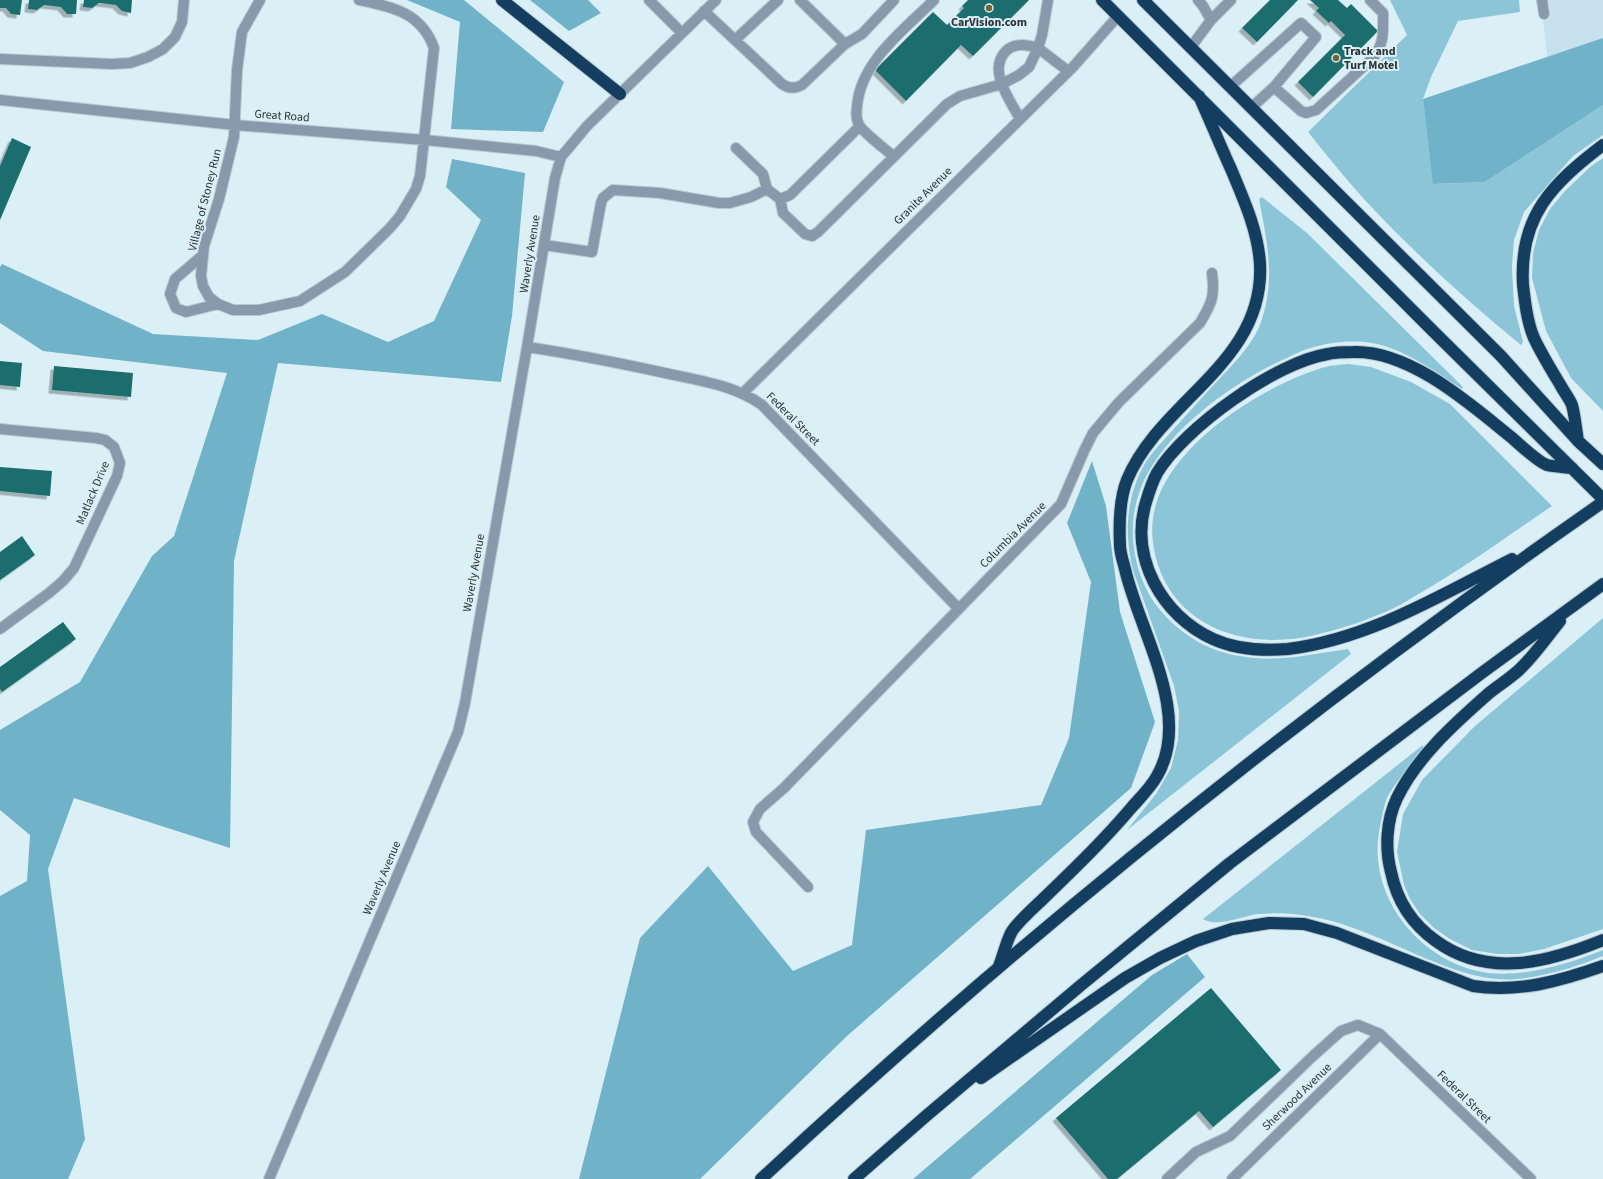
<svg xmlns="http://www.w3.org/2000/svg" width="1603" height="1179" viewBox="0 0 1603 1179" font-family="'Source Sans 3',sans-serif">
<defs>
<filter id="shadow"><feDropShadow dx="-3.5" dy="3.5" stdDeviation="0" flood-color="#0004"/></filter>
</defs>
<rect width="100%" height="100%" fill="#dbeff6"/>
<path fill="#c7e2ec" d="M1541 0H1603V72L1551 91Z"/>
<path fill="#8dc5d8" d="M1390 0H1519L1520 12 1458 21 1431 77 1423 99 1434 184 1485 182 1603 105V135L1573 156 1524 212 1514 240 1512 267 1514 306 1523 342 1521 345C1466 300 1412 251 1363 198 1344 177 1326 154 1308 132L1407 35Z
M1603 158V411L1571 378 1546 331 1532 278 1533 253 1539 230 1550 209 1564 192 1590 167Z
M1262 197 1307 233 1463 387 1462 389C1434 371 1405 349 1372 343 1352 340 1330 342 1311 348 1303 350 1295 354 1287 358 1234 381 1160 434 1140 491 1126 527 1133 573 1156 605 1177 632 1206 651 1240 656 1278 663 1311 654 1348 649L1351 654 1127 830 1156 794 1171 768 1178 740 1179 711 1174 686 1133 570C1124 534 1126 498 1144 465 1151 453 1162 442 1171 432 1188 413 1205 394 1222 376 1237 360 1254 342 1261 322 1276 279 1267 242 1259 199Z
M1348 364 1371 367 1411 382 1450 404 1552 506C1509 535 1467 566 1422 592 1413 597 1403 604 1392 609 1368 620 1341 629 1315 635 1253 650 1180 632 1158 565 1152 547 1150 527 1155 508 1171 443 1264 385 1325 367 1332 365 1340 365 1348 364Z
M1603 618V929L1544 949 1519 954H1497L1472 950 1450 939 1434 928 1420 914 1410 899 1404 885 1397 852 1403 814 1422 780 1475 726Z
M1423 745C1423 746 1423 749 1422 751 1420 755 1414 760 1411 764 1403 774 1395 784 1389 794 1384 802 1381 822 1379 832 1368 899 1422 964 1488 973 1526 977 1568 964 1603 950V956C1574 968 1528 982 1497 979 1472 977 1450 968 1427 959 1387 942 1345 920 1301 915 1288 913 1272 913 1258 914 1242 916 1217 928 1203 919Z"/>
<path fill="#70b2c8" d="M407 0H464L564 82 543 132 451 129 460 22Z
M530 0H588L601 13 569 31Z
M1603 38V105L1485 182 1433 184 1423 99Z
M452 159 525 173 512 316 501 382 278 363 234 561 230 848 74 798 48 869 85 1139 68 1179H0V896L27 881 30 835 0 810V730L80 682 152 556 174 536 227 373 43 351 0 323V267L2 264 153 334 258 340 322 314 388 342 434 321 481 220 446 187Z
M1092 461 1106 506 1120 612 1155 722 1131 788 847 1036 700 1179H579L640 938 708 866 793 971 852 945 866 830 1041 805 1069 738 1091 582 1067 523Z
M1187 954 1205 977 970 1179H913L1152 975Z"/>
<path fill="#1e6e6e" filter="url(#shadow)" d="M0 0H22L20 15 11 14 6 8H0Z
M29 0H77L76 14H67L61 7 44 5 37 10 28 9Z
M84 0H132L131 13 122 11 116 5 99 3 92 8 83 7Z
M968 0H1029L973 56 961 45 906 101 875 70 933 12 947 25 964 8 962 6Z
M1270 0H1298L1257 42 1242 28Z
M1310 0H1338L1347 8 1351 4 1378 31 1313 97 1298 82 1345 35 1331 21 1329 23 1316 11 1319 8Z
M12 138 31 147 0 220V166Z
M0 361 22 363 20 387 0 385Z
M54 366 133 373 131 397 52 390Z
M0 467 52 471 50 496 0 491Z
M22 536 35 555 0 580V552Z
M63 622 76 639 2 692 0 689V667Z
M1211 988 1281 1070 1213 1127 1199 1111 1117 1179H1108L1056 1118Z"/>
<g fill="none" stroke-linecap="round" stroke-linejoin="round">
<defs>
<path id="minor" d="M260 0 242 32 237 70 234 137 219 199 204 246 201 276 203 286 209 297 218 304 233 310H259L300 301 345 272 390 228 400 216 416 189 420 176 434 48C421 12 392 7 359 0
M649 0 682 33
M800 0 845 44 862 34 894 0
M1198 0 1203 6 1211 20
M1542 0 1544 14
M704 11 782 84C788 88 795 89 802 85L845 44
M735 40 778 0
M1191 47 1211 20 1231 0
M0 59 112 64 130 63 148 57 163 49 175 37 182 22 184 0
M1231 86 1301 23 1316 37 1274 87 1252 107
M1274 87 1301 111 1306 113 1316 110 1373 58C1385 42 1383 32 1383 13L1370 0
M0 100 235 125 425 140 536 151 561 157
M1020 119C1010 100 987 70 1006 51 1015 42 1028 45 1038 48L1042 35 1048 0
M860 126 790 195 780 199 783 213 805 234 812 236 818 232 947 104 960 96 1002 84 1019 75 1029 67 1038 48 1068 71
M736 148 763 174 767 189 780 199
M893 156C885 149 864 133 859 125 856 119 856 113 857 107 860 62 904 30 934 0
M544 245 592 252 601 203 603 198 613 190 660 193 719 203H730L751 197 767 189
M203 255 175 279 170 294 176 308 186 312 218 304
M527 347C574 354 619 363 665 373 698 380 734 385 762 405L958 608
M743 393 1073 67 1118 16
M0 429 96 438 105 440 114 447 120 463 117 476 110 491 74 568 63 581 49 593 0 629
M808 887 756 832 753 822 760 809 784 788 1061 504 1084 451 1093 433 1119 402 1200 323C1212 303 1215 296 1212 273
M269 1179 458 732 465 703 527 347 555 178 561 157 587 126 716 0
M1167 1179 1196 1152 1230 1136 1313 1056 1341 1031 1358 1025 1380 1034 1531 1179
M1232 1179 1380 1034"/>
<path id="highway" d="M502 0 620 94
M1102 0 1434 332 1603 499
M1143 0 1501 356 1578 441 1603 464
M1578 441C1576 429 1575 416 1572 405 1569 398 1564 392 1561 386 1552 371 1542 355 1534 338 1527 322 1525 302 1523 285 1519 216 1552 184 1603 145
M1512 559C1441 595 1369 639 1288 649 1264 651 1235 649 1213 639 1162 616 1129 557 1146 502 1149 492 1152 482 1157 473 1184 428 1276 362 1328 354 1336 352 1345 352 1353 352 1410 350 1470 404 1511 437 1519 444 1538 462 1547 465 1555 467 1564 467 1572 468
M1560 621C1547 637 1534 656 1519 670 1509 679 1498 686 1488 694 1454 724 1417 757 1397 798 1386 821 1385 849 1391 872 1397 901 1412 924 1436 941 1488 979 1549 962 1603 940
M999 966C1003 956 1006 943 1011 933 1016 923 1036 906 1045 897 1075 868 1105 839 1132 807 1141 797 1151 787 1157 776 1193 714 1139 631 1125 569 1123 561 1120 553 1120 545 1119 524 1119 500 1127 480 1160 400 1265 363 1260 264 1258 231 1244 200 1231 169 1220 145 1210 120 1199 96
M981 1078 1125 978 1160 958 1196 941 1232 929 1269 923 1304 924 1337 933 1473 986C1518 993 1561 981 1603 966
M761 1179C1025 934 1307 708 1603 502
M854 1179 926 1116 1080 986 1230 863 1483 672 1603 584"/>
</defs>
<use href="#minor" stroke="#b8c9d0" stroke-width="12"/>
<use href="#highway" stroke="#b8c9d0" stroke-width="14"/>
<use href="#minor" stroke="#8799ab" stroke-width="10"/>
<use href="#highway" stroke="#143e5f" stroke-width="12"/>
</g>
<g fill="#726532" stroke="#dbeff6" stroke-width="1.5">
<circle cx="989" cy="8" r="4"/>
<circle cx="1336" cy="58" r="4"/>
</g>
<g text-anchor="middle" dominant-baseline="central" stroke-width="4" stroke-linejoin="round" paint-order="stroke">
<g font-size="12" font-weight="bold" fill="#2c3336" stroke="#dbeff6">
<text x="989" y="22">CarVision.com</text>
<text x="1344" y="51" text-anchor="start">Track and<tspan x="1344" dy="14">Turf Motel</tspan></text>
</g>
<g font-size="12" fill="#2c3336" stroke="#dbeff6">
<text transform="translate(282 116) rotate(4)">Great Road</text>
<text transform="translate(923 196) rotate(-45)">Granite Avenue</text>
<text transform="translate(205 200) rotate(-76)">Village of Stoney Run</text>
<text transform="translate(530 254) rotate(-81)">Waverly Avenue</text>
<text transform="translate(793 419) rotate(45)">Federal Street</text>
<text transform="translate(93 493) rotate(-67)">Matlack Drive</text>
<text transform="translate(1013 535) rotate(-45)">Columbia Avenue</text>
<text transform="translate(474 573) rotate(-80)">Waverly Avenue</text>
<text transform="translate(382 878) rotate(-67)">Waverly Avenue</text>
<text transform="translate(1297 1097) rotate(-44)">Sherwood Avenue</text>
<text transform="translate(1464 1097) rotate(44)">Federal Street</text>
</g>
</g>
</svg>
